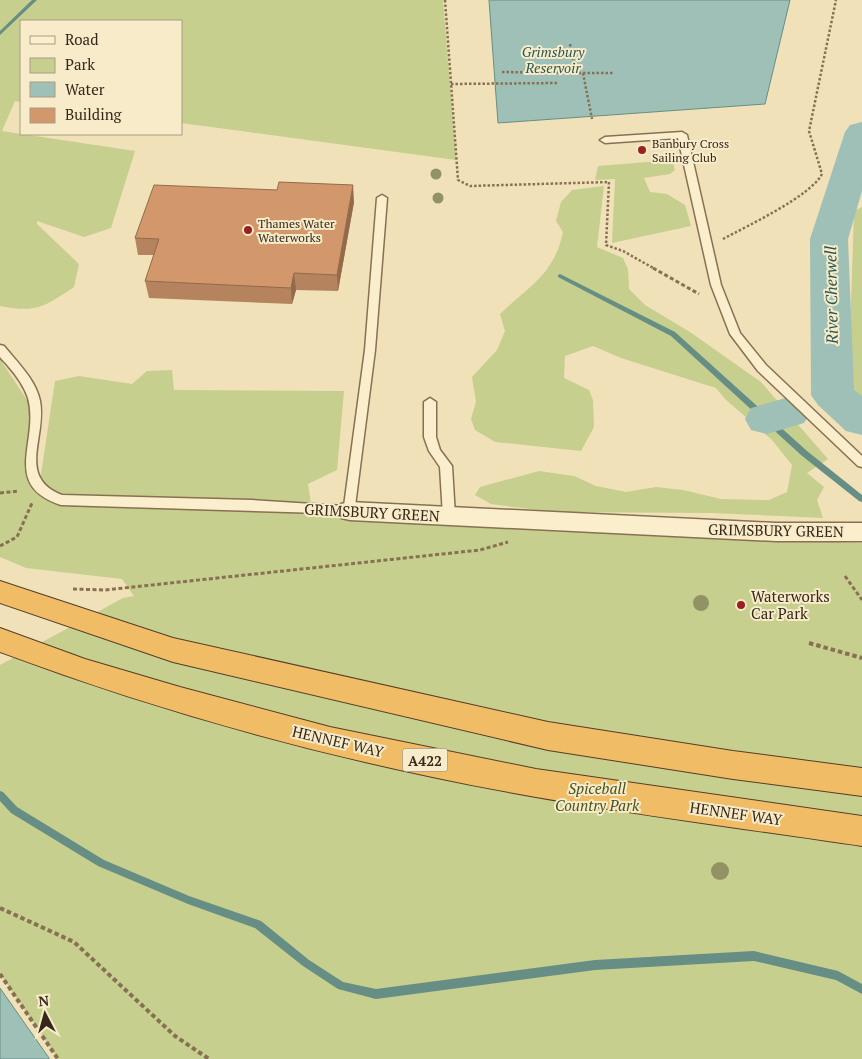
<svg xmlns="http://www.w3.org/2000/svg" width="862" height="1059" viewBox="0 0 862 1059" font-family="'PT Serif',serif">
<rect width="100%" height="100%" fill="#f0e1b9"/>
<path fill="#c6cf8d" d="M0 0H443L456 160 181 123V21H21V102L15 101 2 131 135 151 111 228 84 237 37 221V224L79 264 74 287C44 307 36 313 0 306Z
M672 160 675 170 670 174 644 178 650 192 667 194 685 205 691 226 612 243 615 179 595 180 598 166Z
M604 186 597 247 623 258 628 269 629 289 645 305 690 332 761 382 828 459 807 473 824 487 817 500 823 518 711 513 555 512 491 504 475 495 480 487 539 471 574 476 596 486 626 492 656 487 683 490 721 499 769 500 787 492 792 465 772 440 725 399 716 388 621 358 593 346 565 356 564 378 589 390 593 400 594 427 581 451 495 442 475 430 471 419 476 402 472 377 497 350 505 331 500 314C529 286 554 275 563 232L556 221 561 202 572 190Z
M862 207V408L848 397 854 211Z
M0 359 29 403V482L40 481 55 381 79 376 132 384 147 371 172 370 174 390 344 391 337 470 308 484 313 516 632 530 635 534 862 543V1059H58L0 974V665L123 598 134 596 122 579 26 568 0 557Z"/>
<path fill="#9ec0b7" stroke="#668e84" d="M489 0H790L765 104 498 123Z
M0 988 49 1058V1059H0Z"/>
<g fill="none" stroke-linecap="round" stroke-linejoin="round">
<path fill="#668e84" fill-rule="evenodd" d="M32 0H37L0 35V31Z
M560 274 675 332 807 451 862 495V502L859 501 801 455 671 336 558 277V275Z
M0 791 3 792 17 807 104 860 189 896 261 921 309 960 343 982 376 989 595 960 754 951 838 971 862 984V994L836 980 754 961 595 970 376 999 338 989 303 966 255 928 188 904 98 866 11 813 0 801Z"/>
<path fill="#9ec0b7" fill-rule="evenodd" d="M862 122V191L848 239 854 390 862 396V435L846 431 818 405 811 395 810 239 845 132 850 125Z
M789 397 804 401 811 412 804 423 767 434 751 430 745 419 751 408Z"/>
<defs>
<path id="service" d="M682 132 687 135 721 285 740 333 766 365 862 456V467L858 466 758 371 730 334 711 285 678 138 605 143 600 140 605 137Z
M382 195 387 198 375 350 354 514 61 505C0 485 40 441 28 398 24 386 16 375 8 366 6 363 2 360 0 357 0 354 0 349 0 345L4 346C17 362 36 380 40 401 47 437 16 477 62 495L252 500 344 506 365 350 377 198Z
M430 398 436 402V437L440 450 452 466 455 516 453 519H445L443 516 440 467 429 451 424 437V402Z"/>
<path id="minor" d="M350 502 776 523H862V541H776L350 520 341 518 338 511 341 504Z"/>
<path id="trunk" d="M0 581 173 638 548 722 733 751 862 768V796L733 779 548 750 173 662 0 603Z
M0 628 85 659 180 687 330 727 536 769 862 816V846C754 830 644 816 536 797 354 765 174 717 0 652Z"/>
</defs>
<use href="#service" stroke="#887053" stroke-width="3"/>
<use href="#minor" stroke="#887053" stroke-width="3"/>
<use href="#trunk" stroke="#543d28" stroke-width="2"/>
<path stroke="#887053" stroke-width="2.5" stroke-dasharray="2.5 2" stroke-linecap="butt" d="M445 0 458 180 470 186 609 182 606 245 623 251 655 269
M570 44 576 73
M502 72 583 73 592 119
M583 73H614
M451 84 558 83
M723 239C747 226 811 196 822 174L809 131 836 0"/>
<path stroke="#887053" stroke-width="3" stroke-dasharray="4 2.5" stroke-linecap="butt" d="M653 268 699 294
M0 493 19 491
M0 546 17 537 32 503
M845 576 862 600
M73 589 105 590 480 550 508 542"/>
<path stroke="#887053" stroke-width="4" stroke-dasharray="4.5 3" stroke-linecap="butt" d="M809 643 862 658
M0 908 74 942 175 1036 209 1059
M0 974 58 1059"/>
<use href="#service" fill="#fbeecc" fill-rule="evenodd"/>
<use href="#minor" fill="#fbeecc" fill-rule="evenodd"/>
<use href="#trunk" fill="#f0bc66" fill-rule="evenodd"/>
</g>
<g fill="#929364">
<circle cx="436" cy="174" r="5.5"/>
<circle cx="438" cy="198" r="5.5"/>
<circle cx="701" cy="603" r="8"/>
<circle cx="720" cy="871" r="9"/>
</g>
<path fill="#b5835d" d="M354 202 338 291 296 290 292 304 149 298 145 281 154 255H138L135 238Z"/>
<path fill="#936a4c" d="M353 185 354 202 338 291 337 275Z
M294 273 296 290 292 304 291 288Z"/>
<path fill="#d2986c" stroke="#936a4c" d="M279 182 353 185 337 275 294 273 291 288 145 281 159 239 135 238 154 185 277 190Z"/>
<g fill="#9b201f" stroke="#f8ebc9" stroke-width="2">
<circle cx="642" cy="150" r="5"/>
<circle cx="248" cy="230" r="5"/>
<circle cx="741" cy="605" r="5"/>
</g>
<g text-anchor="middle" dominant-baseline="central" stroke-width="4" stroke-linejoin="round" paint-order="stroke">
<g font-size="12" fill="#352719" stroke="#f8ebc9" text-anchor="start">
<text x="652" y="143">Banbury Cross<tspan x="652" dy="14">Sailing Club</tspan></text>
<text x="258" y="223">Thames Water<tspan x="258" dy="14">Waterworks</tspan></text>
</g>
<g font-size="14" font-style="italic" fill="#275654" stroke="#f8ebc9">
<text x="553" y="51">Grimsbury<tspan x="553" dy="16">Reservoir</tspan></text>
</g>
<rect fill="#f8ebc9" stroke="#70624e" stroke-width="1" x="402.5" y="748.5" width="45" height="23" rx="4"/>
<g font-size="14" font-weight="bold" fill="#352719">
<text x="425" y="760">A422</text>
</g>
<g font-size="15" fill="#352719" stroke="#f8ebc9">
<text transform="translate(372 512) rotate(3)">GRIMSBURY GREEN</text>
<text transform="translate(776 530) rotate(1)">GRIMSBURY GREEN</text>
<text transform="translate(338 741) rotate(13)">HENNEF WAY</text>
<text transform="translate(736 813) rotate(8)">HENNEF WAY</text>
</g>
<g font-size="15" fill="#352719" stroke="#f8ebc9" text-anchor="start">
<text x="751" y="596">Waterworks<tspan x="751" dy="17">Car Park</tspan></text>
</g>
<g font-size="15" font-style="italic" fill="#45531e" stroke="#f8ebc9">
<text x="597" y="788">Spiceball<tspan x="597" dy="17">Country Park</tspan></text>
</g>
<g font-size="16" font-style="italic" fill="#275654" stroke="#f8ebc9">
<text transform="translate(831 295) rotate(-91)">River Cherwell</text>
</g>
</g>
<rect x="20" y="20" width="162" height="115" fill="#f8ebc9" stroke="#aa9d83"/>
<rect x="30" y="36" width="25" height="8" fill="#fbeecc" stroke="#aa9d83"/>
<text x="65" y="45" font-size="15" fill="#352719">Road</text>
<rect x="30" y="58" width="25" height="15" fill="#c6cf8d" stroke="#aa9d83"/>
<text x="65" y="70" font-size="15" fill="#352719">Park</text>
<rect x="30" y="82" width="25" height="15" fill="#9ec0b7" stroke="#aa9d83"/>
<text x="65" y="95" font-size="15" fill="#352719">Water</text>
<rect x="30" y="108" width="25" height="15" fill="#d2986c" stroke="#aa9d83"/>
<text x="65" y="120" font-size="15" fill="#352719">Building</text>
<g transform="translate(45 1014) rotate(354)" stroke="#f8ebc9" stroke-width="4" paint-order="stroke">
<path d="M0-4L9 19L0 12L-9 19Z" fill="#352719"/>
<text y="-8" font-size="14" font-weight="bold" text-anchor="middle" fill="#352719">N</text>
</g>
</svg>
